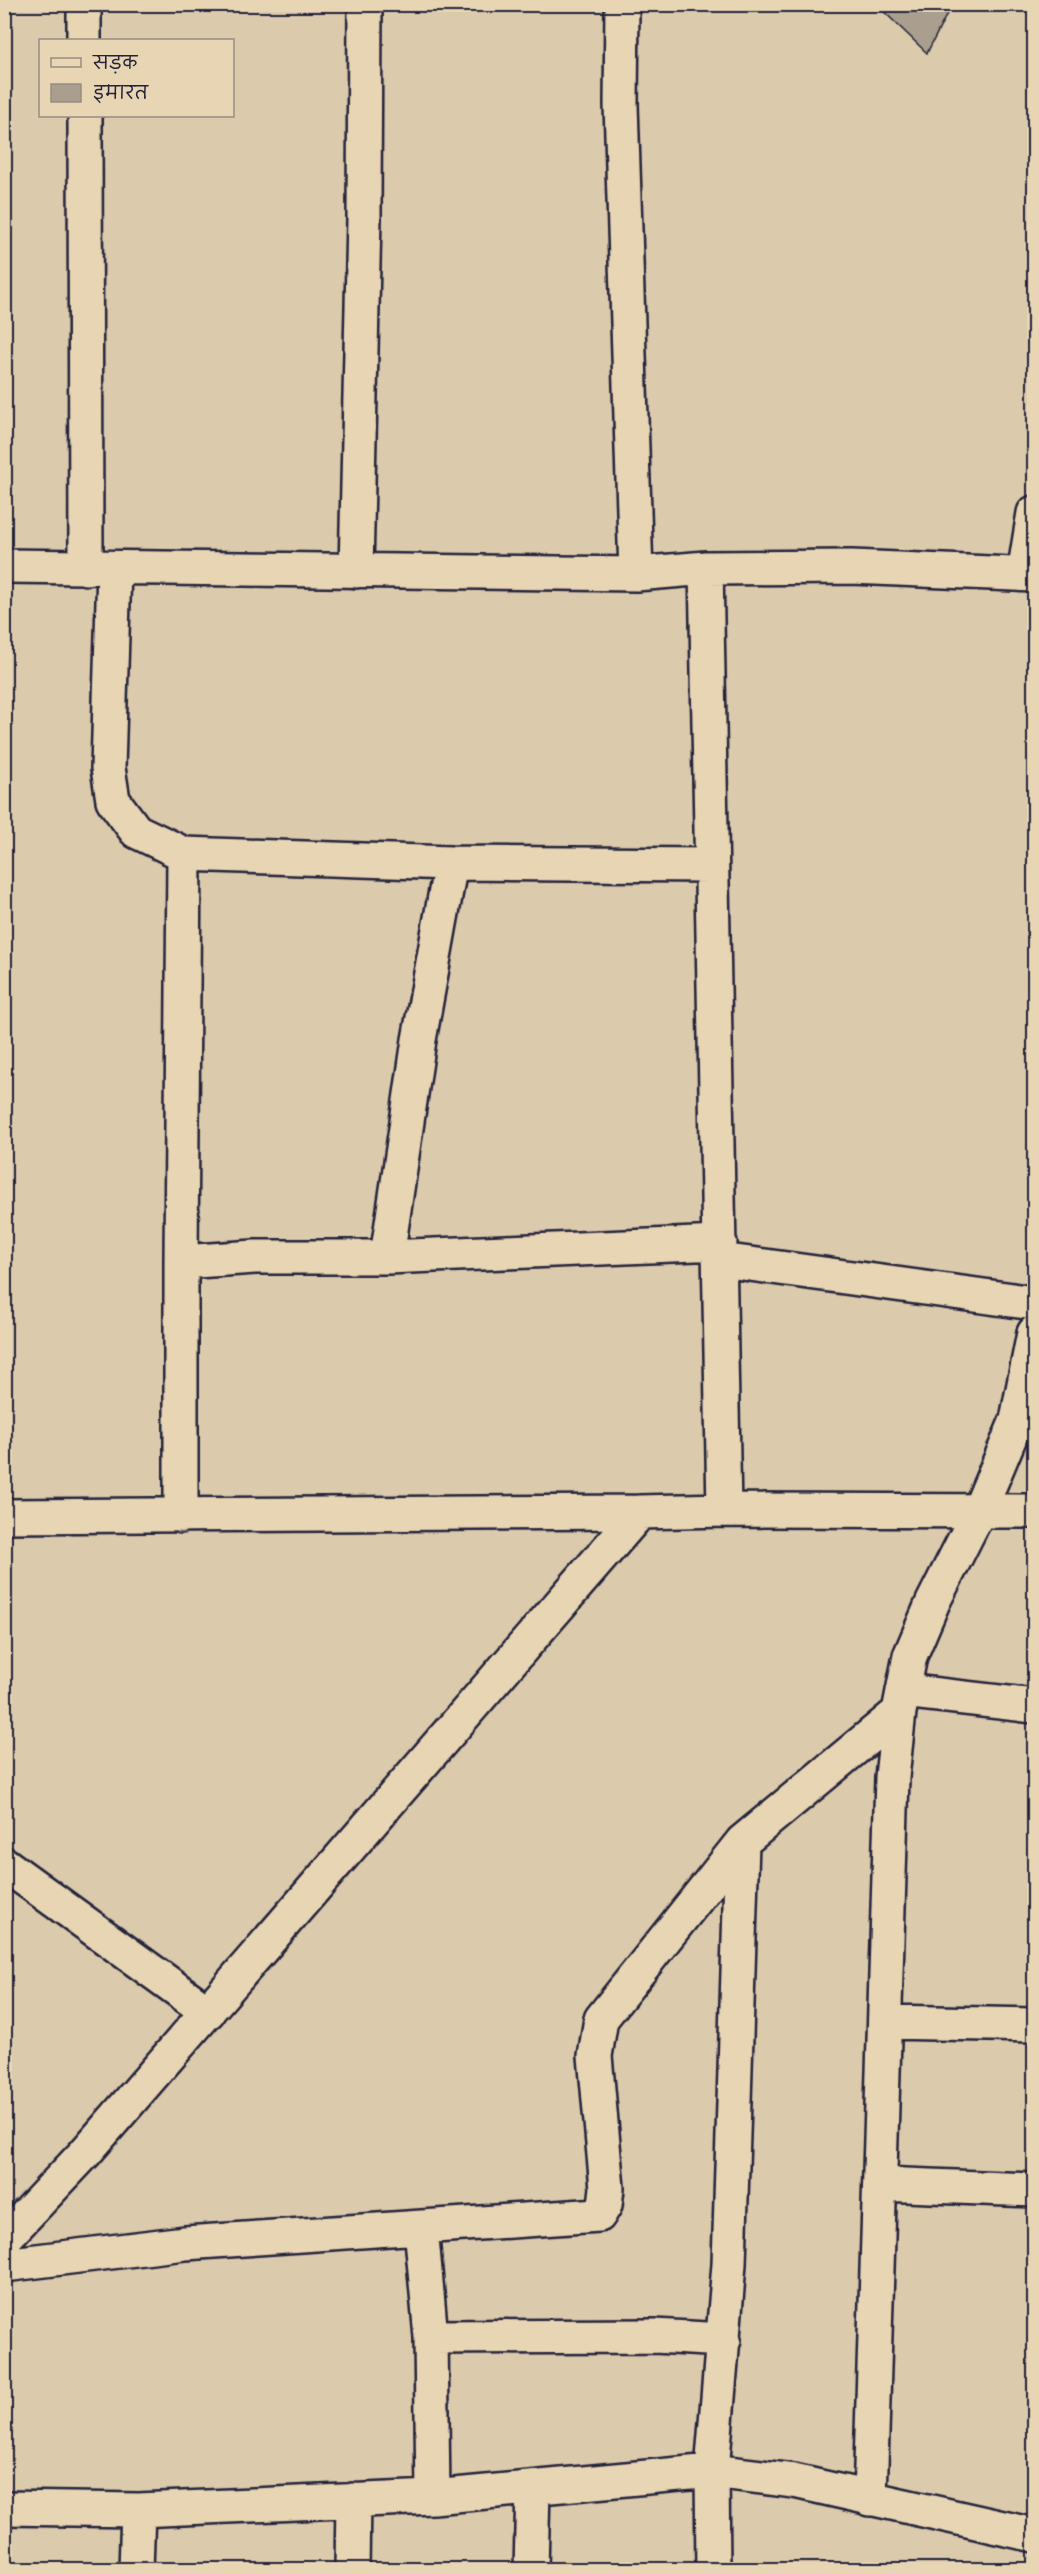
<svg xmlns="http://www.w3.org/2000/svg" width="1039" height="2574" viewBox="0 0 1039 2574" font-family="'Architects Daughter','Playpen Sans Deva',sans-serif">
<rect width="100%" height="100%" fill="#dccaac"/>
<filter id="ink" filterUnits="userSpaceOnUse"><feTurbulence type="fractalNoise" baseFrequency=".0167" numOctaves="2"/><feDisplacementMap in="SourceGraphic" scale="12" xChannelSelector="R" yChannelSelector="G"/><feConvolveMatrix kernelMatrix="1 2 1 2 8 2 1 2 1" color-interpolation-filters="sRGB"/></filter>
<g filter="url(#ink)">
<path fill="#aa9e8e" stroke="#22223b" stroke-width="1.5" d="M876 4H952L927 53Z"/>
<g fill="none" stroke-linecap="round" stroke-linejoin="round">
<defs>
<path id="minor" d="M84 4V40
M622 4 621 104 636 574
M85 116 86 568
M4 566 636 574 706 568 852 567 1034 575
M114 568 108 768 113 800 136 831 184 854 451 863 711 865
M706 568 724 1510
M356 571 364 219 365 4
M1024 574 1034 513
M451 863 419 1040 387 1257 720 1243
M721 1260 1034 1303
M181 1262 184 854
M4 1516 640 1512 724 1510 1034 1511
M181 1516V1262L255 1257H387
M903 1691 1034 1706
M4 1864 208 2012
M885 2022 1034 2025
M880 2184 1034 2190
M421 2227 431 2337 433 2497
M4 2239 85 2153 640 1512
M4 2265 185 2243 599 2215 605 2205 607 2188 595 2056 601 2019 742 1842 899 1712
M431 2337 654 2336 724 2340
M870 2499 892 1777 899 1712 910 1656 933 1602 979 1511 1017 1420 1034 1333
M4 2508 138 2510 433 2497 712 2471 794 2481 1034 2535
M136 2570 138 2510
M352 2570 353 2500
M531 2570 533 2488
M713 2570 712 2471 729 2264 742 1842"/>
</defs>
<use href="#minor" stroke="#22223b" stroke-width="38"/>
<use href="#minor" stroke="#e8d5b3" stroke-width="33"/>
</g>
</g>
<rect width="1039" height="2574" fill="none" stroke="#e8d5b3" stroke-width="24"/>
<rect x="12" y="12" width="1015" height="2550" fill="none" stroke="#22223b" stroke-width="2" filter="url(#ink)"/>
<rect x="39" y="39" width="195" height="78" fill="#e8d5b3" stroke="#998d83" stroke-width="1.5"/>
<rect x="51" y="58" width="30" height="9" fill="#e8d5b3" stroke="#998d83" stroke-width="1.5"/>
<text x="93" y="69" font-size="18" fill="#22223b">सड़क</text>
<rect x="51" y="84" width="30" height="18" fill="#aa9e8e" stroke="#998d83" stroke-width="1.5"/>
<text x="93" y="99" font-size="18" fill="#22223b">इमारत</text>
</svg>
